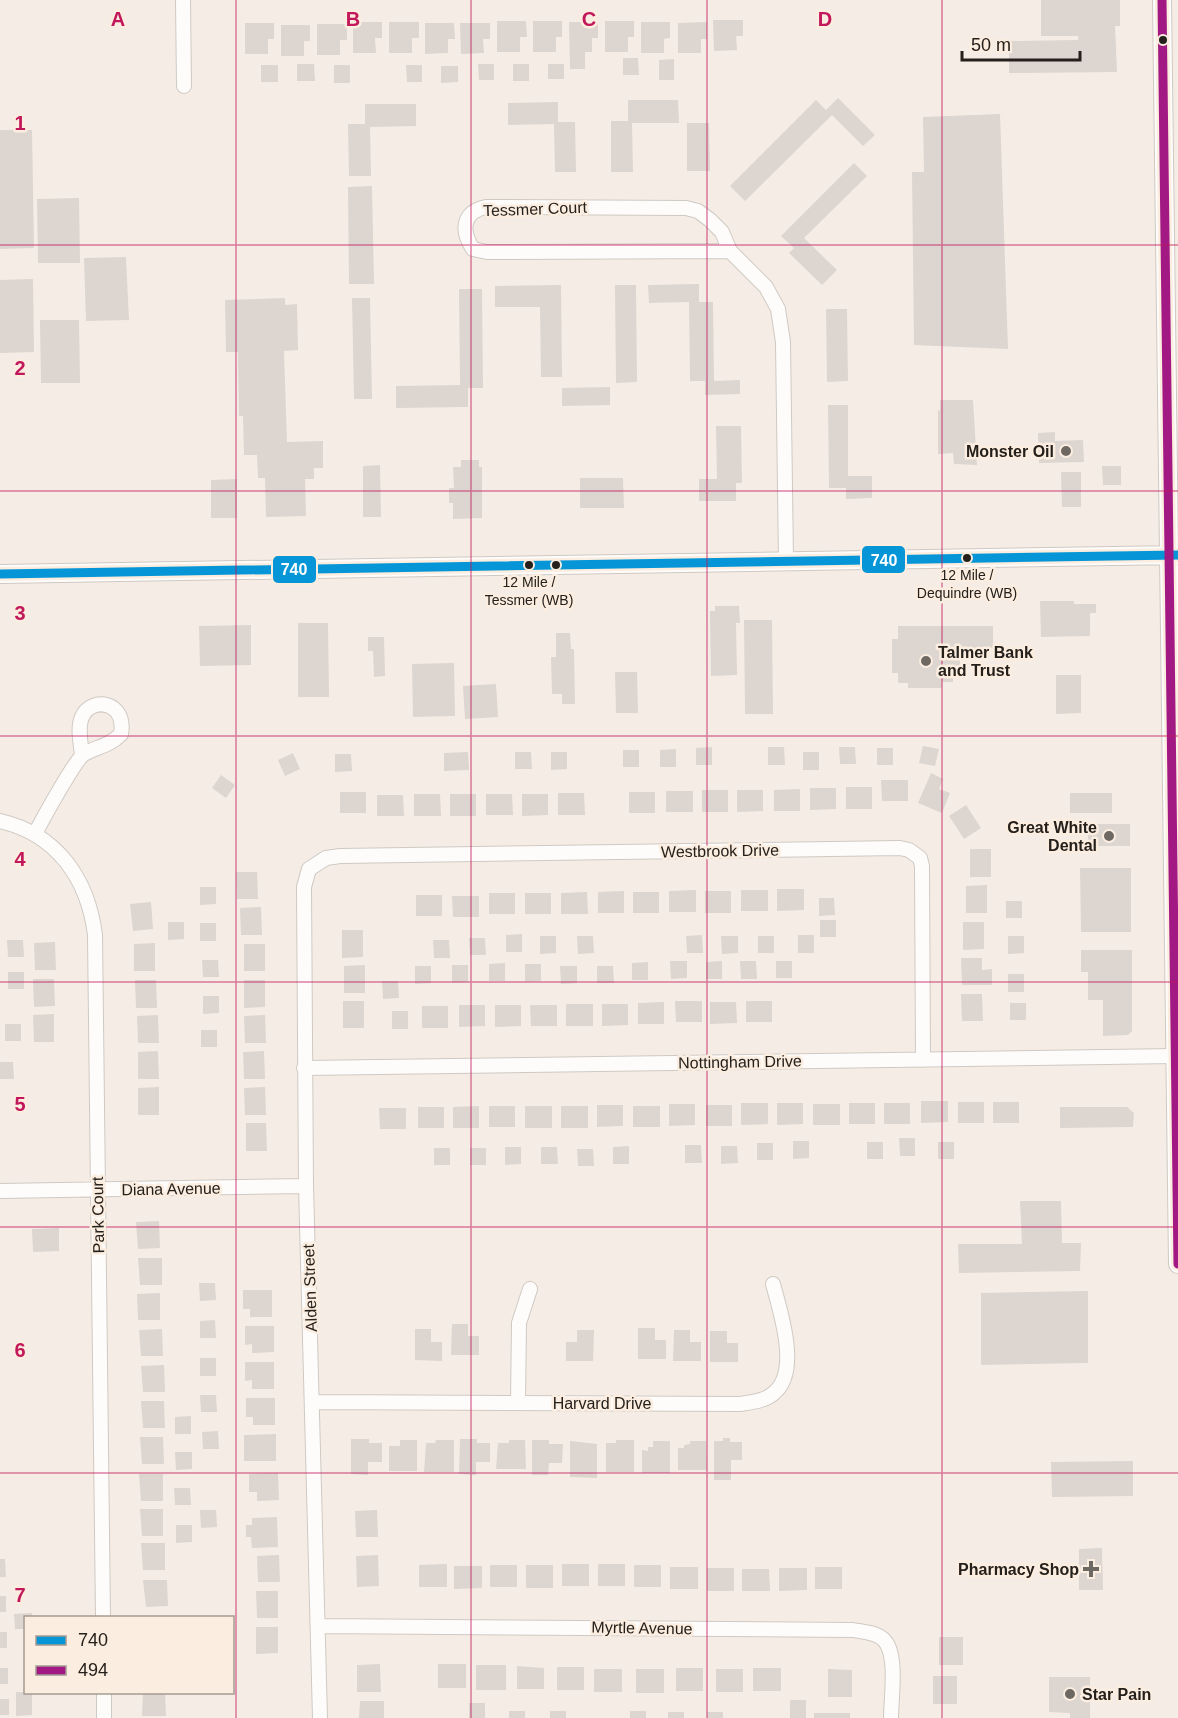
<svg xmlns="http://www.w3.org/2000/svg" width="1178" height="1718" viewBox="0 0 1178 1718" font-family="Arial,sans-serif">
<rect width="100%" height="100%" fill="#f5ede5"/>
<path fill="#dcd5d0" d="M1041 0H1120V26H1115L1117 72 1009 73V41L1078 40V36H1041Z
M713 20H743V36H736L737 50 714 51Z
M497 21H526L527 37H520V52H497Z
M533 21H562V37H556V52H533Z
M605 21H634V37H628V52H605Z
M353 22H382V38H375L376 53H353Z
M389 22H419V38H412V53H389Z
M569 22H598V38H592V52H585V69H570Z
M641 22H670V38L664 39V53H641Z
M707 22V39H701V53H678V23Z
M245 23H274V39H268V54H245Z
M425 23H454L455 39H448V53L425 54Z
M460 23H490V39H483L484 53 461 54Z
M317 24H347V40H340V55H317Z
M281 25H310V41H304V56H281Z
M623 58H638L639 75H623Z
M674 59V80H659V60Z
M297 64H314L315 81H297Z
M478 64H494V80H479Z
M513 64H529V81H513Z
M548 64H564V79H548Z
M261 65H278V82H261Z
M334 65H350V83H334Z
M406 65H422V82H407Z
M441 66H458V82L441 83Z
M838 98 875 135 863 146 832 115 745 201 730 186 816 100 826 110Z
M628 100H678L679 123H632L633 172H611V121H628Z
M558 102V122H575L576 172H555L554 124 508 125V103Z
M365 104H416V126L370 127 371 176H349L348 124H365Z
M1000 114 1008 349 914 345 912 172H924L923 117Z
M687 123H709L710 171H687Z
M0 130H32L34 248 0 249Z
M854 163 867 176 804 238 837 270 822 285 789 253 794 248 781 236Z
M372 186 374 284H349L348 187Z
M79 198 80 263H38L37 199Z
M126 257 129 320 86 321 84 258Z
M33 279 34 352 0 353V280Z
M699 284V302H713L714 381 740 380V394L705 395V381H690L689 302 649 303 648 285Z
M561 285 562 377H541L540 307H495V286Z
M615 285H636L637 382 616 383Z
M459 289H482L483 388H468V407L396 408V386L460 385Z
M285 298V305L297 304 298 350 284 351 287 442 323 441V468H314V479H305L306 516 266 517 265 478H258L257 455H244L243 416H239L238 352H226L225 300Z
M352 298H370L372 399H354Z
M826 309H847L848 381 827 382Z
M40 320H79L80 383H41Z
M610 387V405L562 406V388Z
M940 400H973L977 465 954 464 953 453 938 454V410L940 411Z
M828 405H848V476H872V498L846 499V488H829Z
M716 426H741L742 483H736V501H699V479H717Z
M1055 432V441L1083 440 1084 462 1039 463 1038 433Z
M461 460H479V467H482V518L453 519V503H449V488H454L453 467H461Z
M380 465 381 517H363V466Z
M1102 466H1121V485H1103Z
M1061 472H1081V507H1062Z
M580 478H623L624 508H580Z
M237 479V518H211V480Z
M1040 601H1074V604H1096V613H1090V636L1041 637Z
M715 606H739L740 623H736L737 675 711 676 710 611H715Z
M744 620H772L773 714H745Z
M298 623H328L329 697H298Z
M251 625V665L200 666 199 626Z
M898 626H993V648H960V674H953V682H942V688H908V683H898V673H892V639H898Z
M556 633H570L571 649H574L575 704H562V694H552L551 657H556Z
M368 637H384L385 676 374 677 373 651H368Z
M454 663 455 716 413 717 412 664Z
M615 672H637L638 713H616Z
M1056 675H1081V713L1056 714Z
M496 684 498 717 465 719 463 686Z
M923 746 939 749 935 766 919 763Z
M712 747V765H696V748Z
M768 747H784L785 765H768Z
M839 747H855L856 764H840Z
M877 748H893V765H877Z
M676 749V767H660V750Z
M623 750H639V767H623Z
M468 752 469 770 444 771V753Z
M515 752H531L532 769H515Z
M551 752H567V769L551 770Z
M803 752H819V770H803Z
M293 753 300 769 285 776 278 760Z
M335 754H351L352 771 335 772Z
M931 773 943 779 939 789 950 793 942 813 918 803Z
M221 775 235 785 226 798 212 788Z
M881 780H908V801H882Z
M846 787H872V809H846Z
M810 788H836V809L810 810Z
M800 789V811H774V790Z
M702 790H728V812H702Z
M737 790H763V811L737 812Z
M666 791H693V812H666Z
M340 792H366V813H340Z
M629 792H655V813H629Z
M558 793H584L585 815H558Z
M1070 793H1112V813H1070Z
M414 794H440L441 816H414Z
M450 794H476V816H450Z
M486 794H512L513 815H486Z
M522 794H548V815L522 816Z
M377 795H403L404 816H377Z
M966 805 981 828 964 839 949 816Z
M1088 824H1130V846H1088Z
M970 849H991V877H970Z
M1080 868H1131V932H1081Z
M236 872H257L258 899H237Z
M987 885V913H966V886Z
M200 887H216V904L200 905Z
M777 889H804V910L777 911Z
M696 890V912H669V891Z
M741 890H768V911H741Z
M624 891V913H598V892Z
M705 891H731V913H705Z
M587 892 588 914H561V893Z
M633 892H659V913H633Z
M489 893H515V914H489Z
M525 893H551V914H525Z
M416 895H442V916H416Z
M452 896H479V917H453Z
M819 898H834L835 915 819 916Z
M1006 901H1022V918H1006Z
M151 902 153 929 133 931 130 904Z
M261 907 262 935H241L240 908Z
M820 920H836V937H820Z
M168 922H184V939L168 940Z
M963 922H984V949L963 950Z
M200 923H216V941H200Z
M342 930H363V957L342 958Z
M522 934V952H506V935Z
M702 935 703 953H687L686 936Z
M798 935H814V953H798Z
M540 936H556V953L540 954Z
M577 936H593L594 953 578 954Z
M721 936H738V953L722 954Z
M758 936H774V953H758Z
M1008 936H1024V953L1008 954Z
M469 938H485L486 955H470Z
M7 940H23L24 957H8Z
M433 940H449L450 958H434Z
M55 942 56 970H35L34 943Z
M155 943V971H134V944Z
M244 944H265V971H244Z
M1081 950H1132V1031L1128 1035 1103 1036V1000H1088V972H1081Z
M961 958H982V970L992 969V985H962Z
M202 960H218L219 977H203Z
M670 961H687V978L671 979Z
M722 961V979H706V962Z
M740 961H756L757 979H741Z
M776 961H792V978H776Z
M648 962V980H632V963Z
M505 963V981H489V964Z
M525 964H541V981L525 982Z
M365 965V993H344V966Z
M452 965H468V982L452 983Z
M415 966H431V983L415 984Z
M560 966H577V983L561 984Z
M597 966H613L614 983H597Z
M8 972H24V989H8Z
M1008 974H1024V992H1008Z
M33 979H54L55 1006 34 1007Z
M135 980H156L157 1008H136Z
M244 980H265V1007L244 1008Z
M382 981H398L399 998 383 999Z
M961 994H982L983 1021H962Z
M203 996H219V1013L203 1014Z
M343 1001H364V1028H343Z
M675 1001H702V1022H676Z
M746 1001H772V1022H746Z
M664 1002V1024H638V1003Z
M710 1002H736L737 1023 710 1024Z
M1010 1003H1026V1020H1010Z
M566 1004H593V1026H566Z
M602 1004H628V1025L602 1026Z
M459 1005H485V1026L459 1027Z
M495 1005H521V1026L495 1027Z
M530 1005H557V1026H531Z
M422 1006H448V1028H422Z
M392 1011H408V1029H392Z
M54 1014V1042H34L33 1015Z
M158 1015 159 1043H138L137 1016Z
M265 1015 266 1043H245L244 1016Z
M5 1024H21V1041H5Z
M201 1030H217V1047H201Z
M158 1051 159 1079H138V1052Z
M264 1051 265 1079H244L243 1052Z
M0 1062H13L14 1079H0Z
M159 1087V1115H138V1088Z
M265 1087 266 1115H245L244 1088Z
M921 1101H948V1122L921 1123Z
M958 1102H984V1123H958Z
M993 1102H1019V1123H993Z
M741 1103H768V1124L741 1125Z
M777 1103H803V1124L777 1125Z
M849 1103H875V1124H849Z
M884 1103H910V1124H884Z
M669 1104H695V1125L669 1126Z
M813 1104H840V1125H813Z
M597 1105H623V1126L597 1127Z
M706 1105H732V1126H706Z
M479 1106V1128H453V1107Z
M489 1106H515V1127H489Z
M525 1106H552V1128H525Z
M561 1106H588V1128H561Z
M633 1106H660V1127H633Z
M418 1107H444V1128H418Z
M1060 1107H1127L1134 1113 1133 1127 1060 1128Z
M379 1108H406V1129H380Z
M246 1123H266L267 1151H246Z
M899 1138H915V1156H900Z
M793 1141H809V1158L793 1159Z
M867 1142H883V1159H867Z
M938 1142H954V1159H938Z
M757 1143H773V1160H757Z
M685 1145H701L702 1163H685Z
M629 1146V1164H613V1147Z
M721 1146H737L738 1163 721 1164Z
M505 1147H521V1164L505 1165Z
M541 1147H557L558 1164H541Z
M434 1148H450V1165H434Z
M470 1148H486V1165H470Z
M577 1149H593L594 1166H578Z
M1020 1201H1061L1062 1243H1081L1080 1271 959 1273 958 1244H1022Z
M159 1221 160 1248 138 1249 136 1222Z
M59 1228V1251L33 1252 32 1229Z
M138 1258H162V1285H140Z
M199 1283H215L216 1300 200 1301Z
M243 1290H272V1317H250V1309H243Z
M1088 1291V1363L981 1365V1293Z
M160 1293V1320H138L137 1294Z
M215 1320 216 1338H200V1321Z
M452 1324H468V1336H479V1355H451Z
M245 1326H274V1352L252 1353V1344L245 1345Z
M638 1328H655V1340H666V1359H638Z
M162 1329 163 1356H141L139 1330Z
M415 1329H431V1342H442V1361L415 1360Z
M577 1330H594L593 1361H566V1342H577Z
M674 1330H690V1342H701V1361H673Z
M710 1331H727V1343H738V1362H710Z
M200 1358H216V1376H200Z
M245 1362H274V1389H252V1380L245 1381Z
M164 1365 165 1392H143L141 1366Z
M200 1395H216L217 1412H201Z
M246 1398H275V1425H253V1417H246Z
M141 1401H164L165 1428H143Z
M191 1416V1434H175V1417Z
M218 1431 219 1449H203L202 1432Z
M276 1434V1461H244V1435Z
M140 1437H163L164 1464H142Z
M723 1438H730V1442H742V1460H731V1480H714V1441H723Z
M351 1439H369V1443H382V1462H368V1475L351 1474Z
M460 1439H477V1443H490V1462H476V1475L459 1474Z
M400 1440H417V1471H389V1446H400Z
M436 1440H454V1472H424L426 1443H435Z
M509 1440H525L526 1469H496L498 1443H509Z
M532 1440H549V1444H563L562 1463H549L548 1475H532Z
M616 1440H634V1472H606V1443H616Z
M570 1441 597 1444V1478L570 1477Z
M653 1441H670V1473H642V1450L648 1451V1447H653Z
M690 1441H706L707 1470H678V1448H684V1445L690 1444Z
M175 1452H192V1469L176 1470Z
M1133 1461V1496L1052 1497 1051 1462Z
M278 1473 279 1500 257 1501V1492H249V1474Z
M139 1474H163V1501H141Z
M174 1488H190L191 1505H175Z
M140 1509H163V1536H142Z
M200 1510H216L217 1527 201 1528Z
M377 1510 378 1537H356L355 1511Z
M277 1517 278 1547 252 1548 251 1537H246V1525H252V1518Z
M176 1525H192V1542L176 1543Z
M141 1543H165V1570H143Z
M1102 1548 1103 1590H1079V1549Z
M279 1555 280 1582H258L257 1556Z
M378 1555 379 1586 357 1587 356 1556Z
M0 1559H5L6 1577H0Z
M447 1564V1587H419V1565Z
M562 1564H589V1586H562Z
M598 1564H625V1586H598Z
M490 1565H517V1587H490Z
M526 1565H553V1588H526Z
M634 1565H661V1587H634Z
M454 1566H482V1588L454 1589Z
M670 1567H698V1589H670Z
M815 1567H842V1589H815Z
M707 1568H734V1591H707Z
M779 1568H807V1590L779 1591Z
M742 1569H769L770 1591H742Z
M143 1580H167L168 1606 146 1607Z
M256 1591H278V1618H257Z
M0 1596H6V1612H0Z
M32 1613V1618H26V1629H15L14 1614Z
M256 1627H278V1653L256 1654Z
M0 1632H7V1648H0Z
M939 1637H963V1665H939Z
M380 1664 381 1692H357V1665Z
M438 1664H466V1688H438Z
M476 1665H506V1690H476Z
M517 1666 544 1668V1689H517Z
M557 1667H584V1690H557Z
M0 1668H8V1684H0Z
M676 1668H703V1691H676Z
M753 1668H781V1691H753Z
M594 1669H622V1692H594Z
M636 1669H664V1693H636Z
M716 1669H743V1692H716Z
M828 1669 852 1670V1697H828Z
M933 1676H957V1704H933Z
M1049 1677H1090V1718H1070V1713L1049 1712Z
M16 1692H32V1715L16 1716Z
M143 1692H165L166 1716H142Z
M0 1699H9V1715H0Z
M790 1700H806V1718H790Z
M360 1701H384V1718H359Z
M469 1703H485V1718H469Z
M509 1711H525V1718H509Z
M550 1711H566V1718H550Z
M630 1711H646V1718H630Z
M668 1712H684V1718H668Z
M707 1712H723V1718H707Z
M814 1713H850V1718H814Z"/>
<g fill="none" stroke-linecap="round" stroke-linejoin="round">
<defs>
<path id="minor" d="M183 0 184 86
M730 251 487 252 473 249C461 231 462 212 486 207L686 208 698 211 710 220 722 232 730 251 766 287 778 309 783 342 786 561
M0 821C57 834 88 879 95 935L103 1618
M35 834C41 822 75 760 84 754 98 746 108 747 121 734 127 701 91 696 82 717 77 728 81 744 82 755
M304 1068 1176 1056
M0 1191 306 1186
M314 1402 740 1404C752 1402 766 1401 775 1392 800 1370 780 1311 773 1284
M518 1402 519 1323 530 1289
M318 1626 853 1630C863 1632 876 1632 884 1640 898 1654 891 1698 891 1718
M104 1692V1718
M320 1718 306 1186 304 887 309 869 326 858 340 856 900 848 909 850 920 858 922 866 923 1060"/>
<path id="secondary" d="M1162 0 1178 1264
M0 574 1178 555"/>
</defs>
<use href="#minor" stroke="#cfc9c3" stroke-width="16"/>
<use href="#secondary" stroke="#cfc9c3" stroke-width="20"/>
<use href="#minor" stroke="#fefcfb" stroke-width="14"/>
<use href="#secondary" stroke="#fefcfb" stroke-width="18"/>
<defs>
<path id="bus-1" d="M0 574 1178 555"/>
<path id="bus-2" d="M1162 0 1178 1264"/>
</defs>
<use href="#bus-1" stroke="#fbeddf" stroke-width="14"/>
<use href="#bus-2" stroke="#fbeddf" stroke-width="14"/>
<use href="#bus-1" stroke="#0696d7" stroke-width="9"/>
<use href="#bus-2" stroke="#a31984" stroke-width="9"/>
</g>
<path fill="none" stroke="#c2185b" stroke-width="1.5" stroke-opacity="0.55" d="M236 0V1718M471 0V1718M707 0V1718M942 0V1718M0 245H1178M0 491H1178M0 736H1178M0 982H1178M0 1227H1178M0 1473H1178"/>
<g fill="#25201b" stroke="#fbeddf" stroke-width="2">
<circle cx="1163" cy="40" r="5"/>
<circle cx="967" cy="558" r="5"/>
<circle cx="529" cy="565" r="5"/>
<circle cx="556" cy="565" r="5"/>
</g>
<g fill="#6e6862" stroke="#fbeddf" stroke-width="2">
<circle cx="1066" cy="451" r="6"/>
<circle cx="926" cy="661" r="6"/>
<circle cx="1109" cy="836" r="6"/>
<path d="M1088 1560h6v6h6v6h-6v6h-6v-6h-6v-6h6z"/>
<circle cx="1070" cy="1694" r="6"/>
</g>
<g text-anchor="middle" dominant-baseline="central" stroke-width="5" stroke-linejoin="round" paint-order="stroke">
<g font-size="14" fill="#25201b" stroke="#fbeddf">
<text x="967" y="575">12 Mile /<tspan x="967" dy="18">Dequindre (WB)</tspan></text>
<text x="529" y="582">12 Mile /<tspan x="529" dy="18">Tessmer (WB)</tspan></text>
</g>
<g font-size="16" fill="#25201b" stroke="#fbeddf">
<text transform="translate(535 209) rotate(-2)">Tessmer Court</text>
<text transform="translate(720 851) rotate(-1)">Westbrook Drive</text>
<text transform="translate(740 1062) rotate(-1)">Nottingham Drive</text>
<text transform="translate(171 1189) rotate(-1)">Diana Avenue</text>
<text transform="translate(98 1215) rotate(-91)">Park Court</text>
<text transform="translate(310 1288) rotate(-92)">Alden Street</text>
<text x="602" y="1403">Harvard Drive</text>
<text transform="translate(642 1628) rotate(1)">Myrtle Avenue</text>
</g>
<g font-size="16" font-weight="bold" fill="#25201b" stroke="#fbeddf" text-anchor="end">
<text x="1054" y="451">Monster Oil</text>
<text x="938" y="652" text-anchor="start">Talmer Bank<tspan x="938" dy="18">and Trust</tspan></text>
<text x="1097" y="827">Great White<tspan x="1097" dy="18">Dental</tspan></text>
<text x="1079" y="1569">Pharmacy Shop</text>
<text x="1082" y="1694" text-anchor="start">Star Pain</text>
</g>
</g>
<g font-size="20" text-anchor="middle" font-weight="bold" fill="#c2185b" stroke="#fbeddf" stroke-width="5" stroke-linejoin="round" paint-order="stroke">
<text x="118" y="26">A</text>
<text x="353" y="26">B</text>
<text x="589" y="26">C</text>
<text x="825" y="26">D</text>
<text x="20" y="130">1</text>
<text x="20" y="375">2</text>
<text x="20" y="620">3</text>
<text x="20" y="866">4</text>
<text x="20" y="1111">5</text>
<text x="20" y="1357">6</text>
<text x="20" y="1602">7</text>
</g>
<g stroke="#fbeddf" stroke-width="2">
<rect x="861" y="545" width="45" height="29" rx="6" fill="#0696d7"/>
<rect x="272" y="555" width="45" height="29" rx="6" fill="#0696d7"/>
</g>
<g font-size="16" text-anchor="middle" font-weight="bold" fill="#fff">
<text x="884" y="566">740</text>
<text x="294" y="575">740</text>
</g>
<rect x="24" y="1616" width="210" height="78" fill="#fbeddf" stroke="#a59b91" stroke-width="1.5"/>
<rect x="36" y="1636" width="30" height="9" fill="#0696d7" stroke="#a59b91" stroke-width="1.5"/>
<text x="78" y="1646" font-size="18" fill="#25201b">740</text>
<rect x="36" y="1666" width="30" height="9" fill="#a31984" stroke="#a59b91" stroke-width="1.5"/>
<text x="78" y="1676" font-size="18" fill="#25201b">494</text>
<path d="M962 51v9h118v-9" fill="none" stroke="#25201b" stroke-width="3"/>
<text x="971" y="51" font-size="18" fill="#25201b" stroke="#fbeddf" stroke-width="4.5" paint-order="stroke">50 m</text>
</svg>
